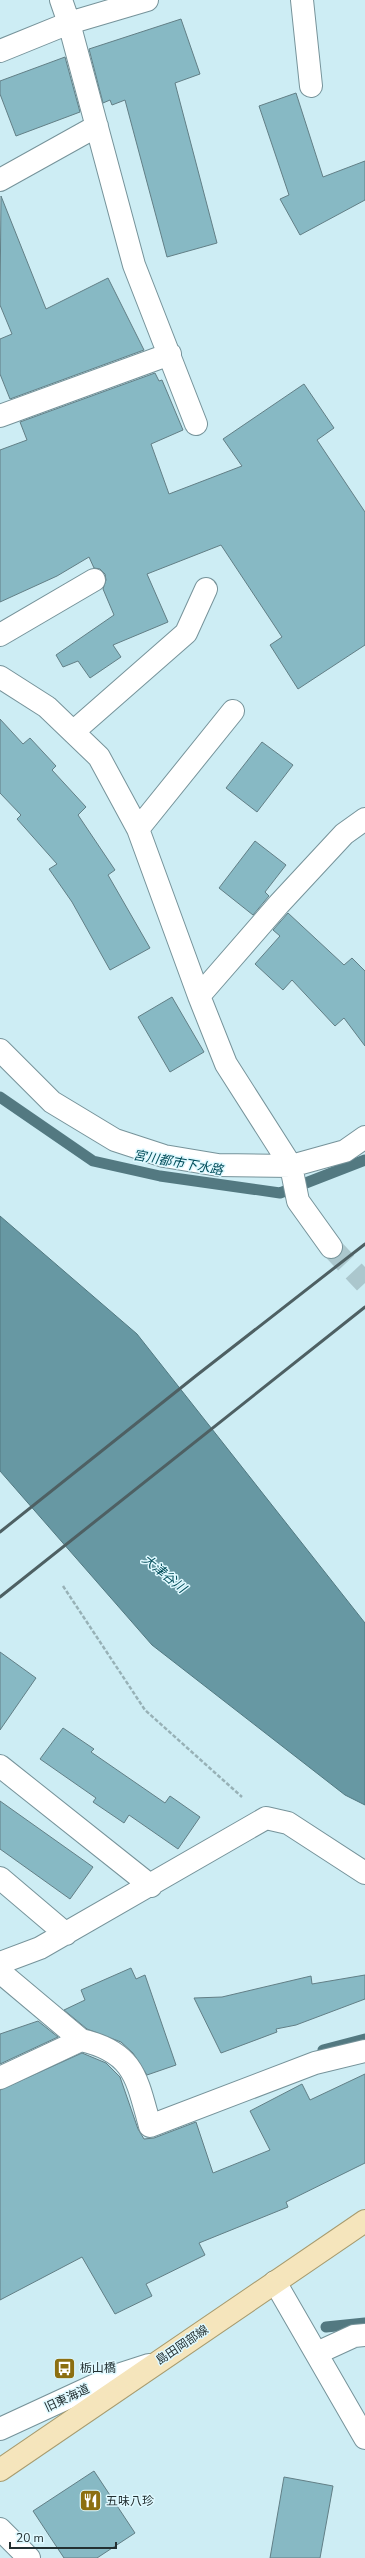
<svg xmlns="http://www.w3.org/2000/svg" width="365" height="2558" viewBox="0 0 365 2558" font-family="'Nunito Sans','Noto Sans JP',sans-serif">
<rect width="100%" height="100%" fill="#cdedf4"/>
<path fill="#6798a3" stroke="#537981" d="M0 1216 137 1334 365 1623V1805L345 1795 152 1645 0 1471Z"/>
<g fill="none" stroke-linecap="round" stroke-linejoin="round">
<path stroke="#537981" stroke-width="11" d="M0 1097 93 1161 160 1176 280 1193 365 1160
M323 2050 365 2039
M326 2327 365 2323"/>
</g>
<path fill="#87b9c4" stroke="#627f86" d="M181 19 200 74 175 83 217 243 167 257 125 100 112 105 110 100 103 103 89 49Z
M65 57 80 112 16 136 0 94V81Z
M296 93 323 177 365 161V200L300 235 280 199 289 195 259 106Z
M1 196 46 309 108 278 144 350 10 399 0 374V339L12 334 0 305Z
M155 373 159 381 162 380 183 430 151 444 169 494 242 466 223 439 304 384 334 428 317 440 365 512V645L298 689 270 645 282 637 221 545 147 574 168 622 113 645 121 657 90 678 78 661 63 667 56 655 114 615 103 589 106 580 105 574 100 569 94 568 89 557 57 576 0 602V450L27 440 20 422Z
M0 719 23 744 30 738 56 766 52 770 86 807 78 815 115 870 108 875 150 948 110 970 72 902 49 869 57 864 17 819 21 815 0 793Z
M262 742 293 765 257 812 226 788Z
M255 841 286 865 265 892 269 896 253 915 219 888Z
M288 913 344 965 352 958 365 971V1046L344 1018 335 1026 292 980 283 990 255 964 280 936 273 930Z
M172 997 204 1052 170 1072 138 1017Z
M0 1652 36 1678 0 1730Z
M63 1728 94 1749 91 1752 165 1803 170 1796 200 1817 178 1849 129 1815 124 1823 93 1802 96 1798 40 1759Z
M0 1801 93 1867 70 1899 0 1849Z
M131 1968 136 1979 145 1975 176 2065 147 2075 133 2053 121 2042 87 2029 64 2010 85 2000 81 1990Z
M365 1975V1999L296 2025 276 2029 277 2032 221 2053 194 1998 222 1997 311 1976 312 1984Z
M38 2021 58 2037 0 2064V2034Z
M82 2053 106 2063 120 2077 138 2129 144 2139 154 2138 196 2122 213 2173 270 2150 250 2111 302 2084 310 2100 365 2074V2163L286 2202 288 2207 199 2243 205 2255 146 2284 152 2296 115 2314 82 2257 0 2300V2090Z
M94 2471 135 2533 97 2558H64L33 2511Z
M284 2477 333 2486 320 2558H270Z"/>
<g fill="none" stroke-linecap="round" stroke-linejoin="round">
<path stroke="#abc7cd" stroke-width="22" stroke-dasharray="22 11" stroke-linecap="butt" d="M331 1247 365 1283"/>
<defs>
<path id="minor" d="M61 0 69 23 134 265 196 424
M302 0 311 86
M0 51 69 23 147 0
M0 180 97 126
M0 416 170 354
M0 635 94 580
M0 677 47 707 99 757 138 829 199 996 226 1064 291 1166 298 1201 331 1247
M73 732 186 633 206 589
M138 829 233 711
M199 996 279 904 344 834 365 819
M0 1050 52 1102 115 1140 164 1156 218 1165 291 1166 345 1151 365 1137
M0 1766 151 1886
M0 1878 66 1934
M0 1963 40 1948 266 1818 288 1823 365 1873
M0 1972 81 2040C135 2052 137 2080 150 2126L315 2063 365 2051
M0 2078 81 2040
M275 2282 365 2438
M317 2353 354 2336 365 2335
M0 2429 115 2376 149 2365
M0 2529 29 2558"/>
<path id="major" d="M0 2470 365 2221"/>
</defs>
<use href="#minor" stroke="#76939a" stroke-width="24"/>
<use href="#major" stroke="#a79b6e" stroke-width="24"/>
<path stroke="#97b1b6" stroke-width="2.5" stroke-dasharray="4 2" stroke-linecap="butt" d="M63 1586 145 1710 242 1797"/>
<use href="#minor" stroke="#fff" stroke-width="22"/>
<use href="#major" stroke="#f5e5bc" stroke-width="22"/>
<path stroke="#4e6063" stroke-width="3" d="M0 1532 197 1375 365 1244
M0 1597 365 1307"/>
</g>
<defs>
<symbol id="bus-square" viewBox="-11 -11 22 22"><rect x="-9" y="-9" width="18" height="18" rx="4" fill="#8c6f11" stroke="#dff9ff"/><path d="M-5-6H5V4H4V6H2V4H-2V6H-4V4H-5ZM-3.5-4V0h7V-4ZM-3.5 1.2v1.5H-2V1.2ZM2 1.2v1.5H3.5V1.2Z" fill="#fff"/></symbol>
<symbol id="restaurant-square" viewBox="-11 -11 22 22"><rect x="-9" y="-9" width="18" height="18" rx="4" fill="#8c6f11" stroke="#dff9ff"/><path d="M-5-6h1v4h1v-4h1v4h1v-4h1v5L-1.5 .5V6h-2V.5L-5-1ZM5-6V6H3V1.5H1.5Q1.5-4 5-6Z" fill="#fff"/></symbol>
</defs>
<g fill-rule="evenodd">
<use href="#bus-square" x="52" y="2356" width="25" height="25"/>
<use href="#restaurant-square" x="78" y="2488" width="25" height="25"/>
</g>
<g text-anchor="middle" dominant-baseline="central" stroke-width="3" stroke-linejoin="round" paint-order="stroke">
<g font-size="12" fill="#233032" stroke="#dff9ff">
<text transform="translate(182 2345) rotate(-34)">島田岡部線</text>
<text transform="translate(67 2398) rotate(-25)">旧東海道</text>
</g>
<g font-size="12" fill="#233032" stroke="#dff9ff" text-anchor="start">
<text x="80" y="2368">栃山橋</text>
<text x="106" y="2501">五味八珍</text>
</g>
<g font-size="13" font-style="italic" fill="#06505d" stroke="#dff9ff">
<text transform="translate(178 1163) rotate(10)">宮川都市下水路</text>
<text transform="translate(164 1574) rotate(39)">大津谷川</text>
</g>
</g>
<path d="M10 2542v6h106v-6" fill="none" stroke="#233032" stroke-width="2"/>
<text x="16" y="2542" font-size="12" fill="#233032" stroke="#dff9ff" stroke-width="3" paint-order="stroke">20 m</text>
</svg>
